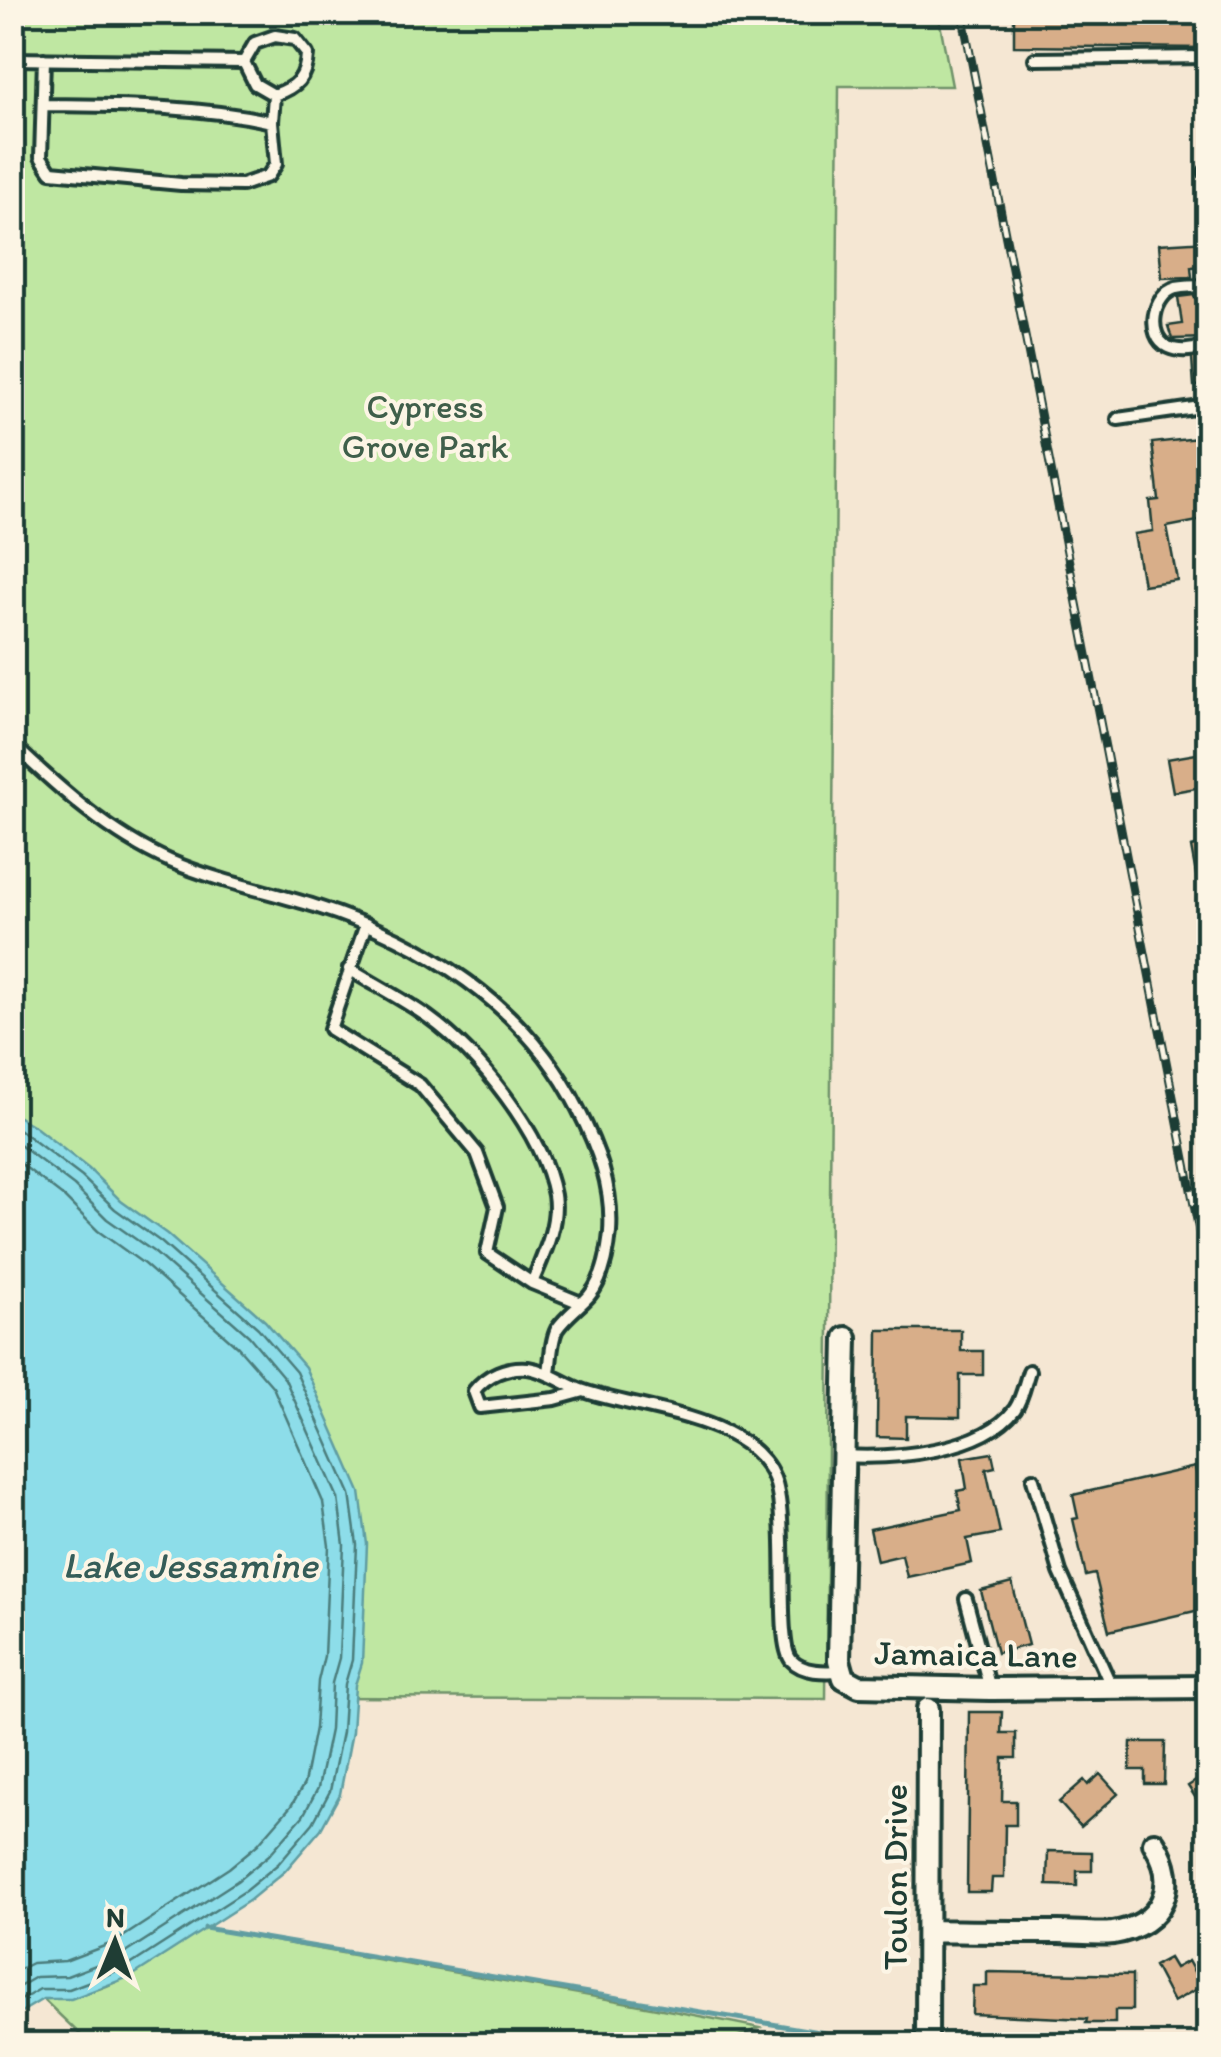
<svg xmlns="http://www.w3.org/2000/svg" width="1221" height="2057" viewBox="0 0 1221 2057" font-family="Itim,sans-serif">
<rect width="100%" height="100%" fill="#f5e7d3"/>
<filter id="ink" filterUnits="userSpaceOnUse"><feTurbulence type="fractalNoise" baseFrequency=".01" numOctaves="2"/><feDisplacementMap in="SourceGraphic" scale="20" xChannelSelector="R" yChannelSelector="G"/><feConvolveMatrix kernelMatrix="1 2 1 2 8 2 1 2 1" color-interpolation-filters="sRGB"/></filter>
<g filter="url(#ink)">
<path fill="#bfe7a2" stroke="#6f926b" stroke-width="2.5" d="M13 13H938L952 86H839L826 1699 13 1696Z
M205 1928C390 1964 576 1990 760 2028L718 2044H90L43 1999C105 2000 155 1960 205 1928Z"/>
<path fill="#8ddde9" stroke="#619da1" stroke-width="2.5" d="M12 1113 34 1126 89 1169 121 1201 167 1234 265 1321 305 1367 360 1492 367 1544 362 1663 355 1685 352 1732 340 1794 321 1829 285 1871 250 1900 132 1976 71 1999H43L13 2017Z"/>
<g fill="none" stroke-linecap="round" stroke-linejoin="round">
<path stroke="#4b7d7c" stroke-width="2.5" d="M12 1124 82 1177 115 1209 161 1242 258 1328 296 1372 350 1494 357 1545 352 1660 345 1684 342 1732 330 1791 313 1823 278 1864 245 1891 127 1967 69 1989H40L12 2005
M12 1139 74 1186 107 1219 154 1252 249 1336 285 1379 338 1498 344 1545 339 1658 332 1683 330 1730 318 1788 303 1816 269 1855 237 1881 122 1955 67 1976 36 1977 12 1991
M12 1157 64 1197 98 1231 144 1264 238 1347 273 1387 323 1502 329 1546 324 1656 318 1681 315 1728 304 1784 291 1806 258 1844 229 1868 115 1942 65 1961 32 1963 12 1973"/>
<path stroke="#619da1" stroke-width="5" d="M205 1928 890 2044"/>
</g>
<path fill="#d8ae89" stroke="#1f3d34" stroke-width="2.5" d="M1014 12H1208V48L1014 46Z
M1208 241V266L1191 267 1192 277 1162 278 1159 244Z
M1194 295 1195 298 1201 297 1202 309H1208V338L1172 339 1168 326 1182 324 1178 297Z
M1208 356V385L1194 386 1192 358Z
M1208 437V519L1167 527 1177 580 1143 585 1134 534 1153 531 1150 501 1159 500 1152 443Z
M1208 752V786L1173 792 1167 759Z
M1208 843V902H1201L1191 847Z
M878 1330H961V1351H983V1375H960V1417L906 1416V1438L877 1437Z
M992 1453 995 1467 986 1469 1000 1533 967 1539 972 1563 907 1577 902 1555 877 1561 870 1529 961 1510 957 1491 967 1489 962 1458Z
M1195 1467 1208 1525V1608L1109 1631 1095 1574 1086 1576 1073 1519 1078 1518 1073 1495Z
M1012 1583 1028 1645 997 1653 981 1591Z
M969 1712H1002L1001 1733H1016V1758H1003L1002 1801H1016V1825H1005L1004 1878H992L991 1892H967Z
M1131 1742H1165L1164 1784H1145V1770H1130Z
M1208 1773V1817L1188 1786Z
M1100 1774 1118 1794 1081 1827 1059 1802 1084 1780 1088 1785Z
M1048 1851 1092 1852V1871H1077V1886L1047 1885Z
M1169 1958 1175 1968 1188 1961 1202 1986 1173 2002 1154 1966Z
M987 1972 1132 1975V2010H1115V2023H1086L1087 2019 972 2014 973 1986H987Z"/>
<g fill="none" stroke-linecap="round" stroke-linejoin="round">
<defs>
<path id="lane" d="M275 36 295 39 307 54C306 78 297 87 274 95L255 84 244 62 255 43Z
M12 59 244 62
M44 59 41 157 51 172 181 184 242 185 268 176 276 164 272 122 274 95
M1035 59 1208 57
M43 105C120 106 197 105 272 122
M1205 172 1208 171
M1208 286C1198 286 1186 286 1176 288 1153 294 1145 336 1168 347 1180 353 1196 349 1208 347
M1118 419 1208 406
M12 744C60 789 109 834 170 861 216 881 267 891 315 906 423 940 526 1005 578 1109 598 1148 613 1187 610 1232 608 1253 603 1280 589 1296 579 1307 565 1317 557 1329 551 1340 551 1360 549 1373
M366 924 330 1029 420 1085 477 1153 497 1207 487 1253 532 1283 581 1303
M349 969C375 985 403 999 428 1017 478 1053 543 1133 554 1195 559 1224 543 1256 532 1283
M584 1391 555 1399 480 1407 474 1391C486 1375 507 1366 528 1368 549 1371 565 1385 584 1391 638 1410 748 1415 774 1478 790 1519 775 1641 791 1660 803 1673 825 1672 841 1671
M844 1456C893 1459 983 1452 1015 1409 1022 1399 1025 1383 1029 1371
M1033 1479 1060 1572 1112 1688
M966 1599 990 1689"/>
<path id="street" d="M846 1338 839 1660 844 1678 859 1686 990 1689 1208 1687
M928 1931C972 1932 1015 1932 1059 1932 1077 1932 1096 1935 1113 1933 1164 1925 1180 1884 1154 1843
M927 2044 928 1709"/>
</defs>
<use href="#lane" stroke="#1f3d34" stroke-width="18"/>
<use href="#street" stroke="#1f3d34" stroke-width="28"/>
<use href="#lane" stroke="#fcf5e5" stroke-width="10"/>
<use href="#street" stroke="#fcf5e5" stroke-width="20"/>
<defs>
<path id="rail" d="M962 12 1208 1277"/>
</defs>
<use href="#rail" stroke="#1f3d34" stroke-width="9"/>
<use href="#rail" stroke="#fcf5e5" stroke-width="5" stroke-dasharray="15" stroke-linecap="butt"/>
</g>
</g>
<g text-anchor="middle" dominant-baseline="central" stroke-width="8" stroke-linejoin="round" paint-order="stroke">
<g font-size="35" fill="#3f5f4a" stroke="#fcf5e5">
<text x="425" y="406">Cypress<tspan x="425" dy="40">Grove Park</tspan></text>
</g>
<g font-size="35" fill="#1f3d34" stroke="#fcf5e5">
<text transform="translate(976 1654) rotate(1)">Jamaica Lane</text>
<text transform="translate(895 1877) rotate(-90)">Toulon Drive</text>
</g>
<g font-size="38" font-style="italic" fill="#355d58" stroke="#fcf5e5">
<text x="190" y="1565">Lake Jessamine</text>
</g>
</g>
<rect width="1221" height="2057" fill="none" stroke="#fcf5e5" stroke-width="50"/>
<rect x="25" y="25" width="1171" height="2007" fill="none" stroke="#1f3d34" stroke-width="4" filter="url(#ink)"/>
<g transform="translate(115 1942) rotate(1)" stroke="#fcf5e5" stroke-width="8" paint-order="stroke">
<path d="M0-8L18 38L0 25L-18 38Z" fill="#1f3d34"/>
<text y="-15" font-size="28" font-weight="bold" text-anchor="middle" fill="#1f3d34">N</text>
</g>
</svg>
